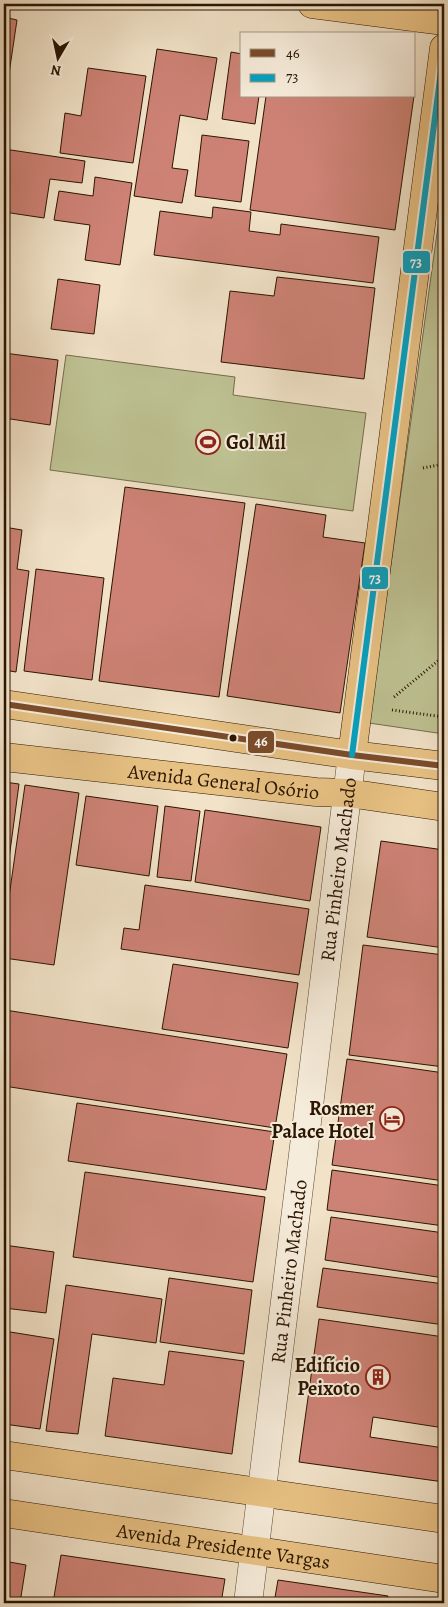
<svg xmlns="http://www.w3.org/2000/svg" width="448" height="1607" viewBox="0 0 448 1607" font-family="Alegreya,serif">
<rect width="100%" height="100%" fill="#f1e2c8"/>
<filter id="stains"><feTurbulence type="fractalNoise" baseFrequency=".004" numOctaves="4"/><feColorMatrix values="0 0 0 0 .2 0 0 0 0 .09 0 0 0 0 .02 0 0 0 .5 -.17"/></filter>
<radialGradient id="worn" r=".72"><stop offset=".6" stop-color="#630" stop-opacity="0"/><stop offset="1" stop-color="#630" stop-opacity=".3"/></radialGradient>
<path fill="#bec293" stroke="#746c4a" d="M444 183V734L369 723Z
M66 355 235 377 233 395 366 413 353 511 50 470Z"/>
<path fill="#cd8275" stroke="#2b1500" d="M4 17 17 20 4 107Z
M157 49 217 58 207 120 180 115 172 168 188 170 182 203 134 196Z
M231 52 242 54V96H259L255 124 222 119Z
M88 68 146 76 133 163 60 153 65 113 81 116Z
M266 96H414L395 230 250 210Z
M202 135 249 141 241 202 195 196Z
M4 149 85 161 82 183 50 179 44 218 4 212Z
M95 177 132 183 120 265 85 260 90 225 54 220 59 191 93 196Z
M213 207 251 212 249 231 280 235 281 224 379 237 373 283 154 255 160 211 212 218Z
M277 277 375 288 364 379 221 362 230 291 274 296Z
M58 279 100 285 94 334 51 329Z
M4 353 58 360 50 425 4 418Z
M125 487 245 503 219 697 99 681Z
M256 504 326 515 323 537 365 543 340 713 227 696Z
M4 527 22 530 17 569 29 571 16 672 4 670Z
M36 569 104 578 92 680 24 671Z
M4 782 19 784 9 859H4Z
M25 785 79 793 54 965 4 958V932Z
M86 796 158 806 149 876 76 865Z
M165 806 200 811 191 881 157 877Z
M205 810 321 827 310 901 195 882Z
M381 841 444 850V948L367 937Z
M145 885 309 909 299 975 121 949 124 928 139 930Z
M363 945 444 955V1067L349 1055Z
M173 964 298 983 288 1048 162 1029Z
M5 1010 287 1054 275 1128 4 1086Z
M347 1059 444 1073V1181L332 1165Z
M77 1103 275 1132 266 1190 68 1161Z
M332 1170 444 1186V1226L327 1210Z
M85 1172 265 1197 253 1282 73 1257Z
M331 1217 444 1233V1278L325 1260Z
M4 1245 54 1252 46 1313 4 1308Z
M323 1268 444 1284V1325L317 1307Z
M169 1278 252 1290 244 1354 160 1342Z
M66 1285 162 1299 156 1343 92 1334 78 1434 46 1431Z
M319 1319 444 1337V1428L373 1417 370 1437 444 1448V1482L299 1462Z
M4 1331 54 1339 40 1429 4 1424Z
M169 1351 244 1361 232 1454 105 1436 113 1378 164 1385Z
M61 1555 225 1579 221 1603H53Z
M4 1561 26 1565 20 1603H4Z
M278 1580 388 1596 387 1603H274Z
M397 1598 428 1603H397Z"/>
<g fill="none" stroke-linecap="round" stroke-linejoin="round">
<defs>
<g id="minor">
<path id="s1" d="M248 1603 352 755"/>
</g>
<g id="major">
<path d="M312 4 444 21"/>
<path d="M4 704 352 755 444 766"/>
<path d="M352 755 444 48"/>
<path id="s2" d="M4 757 316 792 348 793 444 807"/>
<path d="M4 1455 444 1519"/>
<path id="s3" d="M4 1513 444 1579"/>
</g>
</defs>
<use href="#minor" stroke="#5c4832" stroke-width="29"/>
<use href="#major" stroke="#2b1500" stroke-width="29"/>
<path stroke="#2b1500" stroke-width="3" stroke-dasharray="1 2.5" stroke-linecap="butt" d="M423 468 444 464
M394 697 444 656
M392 710 444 717"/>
<use href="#minor" stroke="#f6ecdb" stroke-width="28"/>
<use href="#major" stroke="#e8c184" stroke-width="28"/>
<defs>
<path id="bus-1" d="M4 704 352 755 444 766"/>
<path id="bus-2" d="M352 755 444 48"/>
</defs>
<use href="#bus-1" stroke="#f6ecdb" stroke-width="10"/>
<use href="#bus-2" stroke="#f6ecdb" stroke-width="10"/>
<use href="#bus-1" stroke="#7a4b2a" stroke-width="6"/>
<use href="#bus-2" stroke="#02a2c4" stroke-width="6"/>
</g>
<defs>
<symbol id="stadium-ring" viewBox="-11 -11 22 22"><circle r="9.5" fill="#f6ecdb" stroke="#8f2418" stroke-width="1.5"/><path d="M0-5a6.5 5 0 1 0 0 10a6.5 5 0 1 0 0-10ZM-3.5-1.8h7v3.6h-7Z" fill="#8f2418"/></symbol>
<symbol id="hotel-ring" viewBox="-11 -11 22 22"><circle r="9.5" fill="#f6ecdb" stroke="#8f2418" stroke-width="1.5"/><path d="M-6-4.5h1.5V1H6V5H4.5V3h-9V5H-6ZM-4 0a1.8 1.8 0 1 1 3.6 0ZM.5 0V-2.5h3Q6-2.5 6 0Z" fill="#8f2418"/></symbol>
<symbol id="building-ring" viewBox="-11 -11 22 22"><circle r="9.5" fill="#f6ecdb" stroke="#8f2418" stroke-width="1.5"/><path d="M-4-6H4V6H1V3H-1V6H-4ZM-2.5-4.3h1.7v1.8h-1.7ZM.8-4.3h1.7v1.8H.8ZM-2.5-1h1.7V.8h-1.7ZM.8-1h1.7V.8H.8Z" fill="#8f2418"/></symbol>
</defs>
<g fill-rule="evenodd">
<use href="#stadium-ring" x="194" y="428" width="28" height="28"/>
<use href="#hotel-ring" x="378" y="1105" width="28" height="28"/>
<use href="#building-ring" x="364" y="1363" width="28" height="28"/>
</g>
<circle fill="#2b1500" stroke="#f6ecdb" stroke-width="2" cx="233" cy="738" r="4.5"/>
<g text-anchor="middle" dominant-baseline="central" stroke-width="4" stroke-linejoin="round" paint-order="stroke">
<g font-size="20" font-weight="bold" fill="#2b1500" stroke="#f6ecdb" text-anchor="end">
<text x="226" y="442" text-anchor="start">Gol Mil</text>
<text x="374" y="1108">Rosmer<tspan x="374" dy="23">Palace Hotel</tspan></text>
<text x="360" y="1365">Edifício<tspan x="360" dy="23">Peixoto</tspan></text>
</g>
<g font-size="20" fill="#2b1500" stroke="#f6ecdb">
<text stroke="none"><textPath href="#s2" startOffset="221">Avenida General Osório</textPath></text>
<text stroke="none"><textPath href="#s1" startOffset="739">Rua Pinheiro Machado</textPath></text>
<text stroke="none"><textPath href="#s1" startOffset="334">Rua Pinheiro Machado</textPath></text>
<text stroke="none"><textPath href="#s3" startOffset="222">Avenida Presidente Vargas</textPath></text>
</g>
</g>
<g stroke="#f6ecdb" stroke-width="2">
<rect x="402" y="250" width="29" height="24" rx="5" fill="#02a2c4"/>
<rect x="361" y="566" width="28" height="24" rx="5" fill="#02a2c4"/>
<rect x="247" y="730" width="28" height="24" rx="5" fill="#7a4b2a"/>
</g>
<g font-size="14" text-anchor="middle" font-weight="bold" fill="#fff">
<text x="416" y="267">73</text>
<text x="375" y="583">73</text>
<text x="261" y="746">46</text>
</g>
<rect width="448" height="1607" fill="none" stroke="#f1e2c8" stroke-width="20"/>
<rect x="5" y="5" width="438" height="1597" fill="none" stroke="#2b1500" stroke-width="2.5"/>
<rect x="10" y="10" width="428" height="1587" fill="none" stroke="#2b1500"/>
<rect x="240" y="32" width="175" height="65" fill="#f6ecdb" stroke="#a59683"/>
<rect x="250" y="49" width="25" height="8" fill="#7a4b2a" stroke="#a59683"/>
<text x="286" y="58" font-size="15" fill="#2b1500">46</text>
<rect x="250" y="74" width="25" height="8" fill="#02a2c4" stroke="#a59683"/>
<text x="286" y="82" font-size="15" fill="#2b1500">73</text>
<g transform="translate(58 58) rotate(189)" stroke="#f6ecdb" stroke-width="4" paint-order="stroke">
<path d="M0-4L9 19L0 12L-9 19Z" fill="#2b1500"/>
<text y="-8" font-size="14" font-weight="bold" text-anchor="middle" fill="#2b1500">N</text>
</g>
<rect width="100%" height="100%" filter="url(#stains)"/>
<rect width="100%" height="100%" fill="url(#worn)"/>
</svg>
